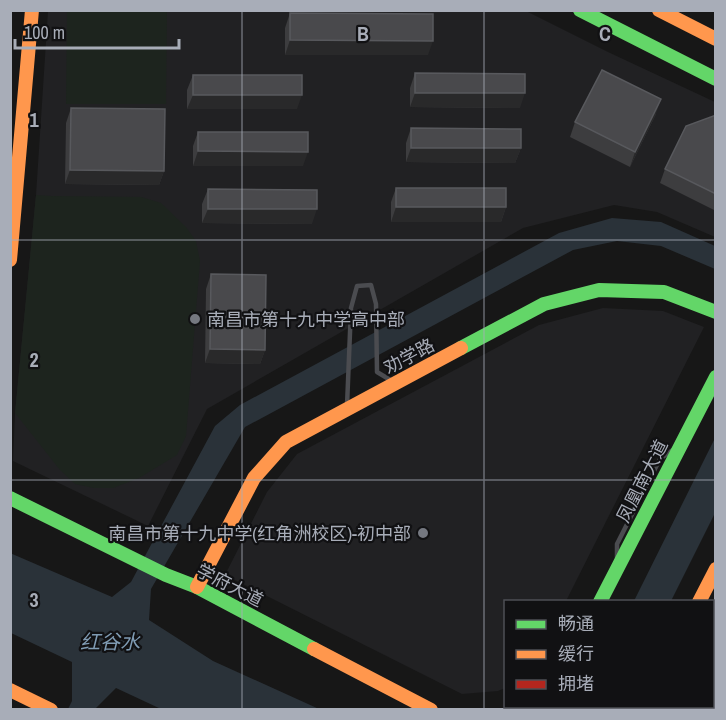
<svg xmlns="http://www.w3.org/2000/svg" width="726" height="720" viewBox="0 0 726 720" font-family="'Archivo Narrow','Noto Sans SC',sans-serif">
<rect width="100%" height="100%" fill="#171717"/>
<path fill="#212123" d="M48 11H526L608 52 715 102V237L657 212 614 205 523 228 207 409 148 526 13 461 15 413 36 195Z
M603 308 663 311 704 327 566 601 506 602 505 688 498 691 462 694 225 575 267 492 297 454 539 325Z"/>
<path fill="#1d241e" d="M67 11H167L166 104H66Z
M36 195 51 196 141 197 161 203 186 227 196 241 200 261 186 436 177 455 139 478 113 488H94L75 484 60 470 15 413Z"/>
<path fill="#2a3239" d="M612 218 661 222 715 246V269L661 246 617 241 573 250 245 427 151 589 149 620 213 661 319 709H161L116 688 95 709H68L72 701V662L11 633 10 553 112 597 131 582 215 426 240 405 559 233Z
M715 438V513L671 601H634Z"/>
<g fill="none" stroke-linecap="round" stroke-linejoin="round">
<path stroke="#4b4c50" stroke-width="4.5" d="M347 406 351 308 357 286 371 285 376 304 377 372 392 381
M617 558V544L660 459 674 449"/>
<path stroke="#63d668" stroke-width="14" d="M580 10 716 79
M461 348 544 304 599 290 664 292 716 312
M10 498 166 575 197 587 314 649
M600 602 716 377
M645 710 646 706"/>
<path stroke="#ff974d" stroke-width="14" d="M659 10 716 39
M10 260 32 10
M197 587 254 478 286 442 461 348
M699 602 716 569
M314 649 431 710
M10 690 51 710"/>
<path stroke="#b3261e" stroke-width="14" d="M537 710 539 706"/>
</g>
<path fill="#3d3d3f" d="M290 13 428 55H285V28Z
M415 73 520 108 410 107V88Z
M193 75 297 109H187V90Z
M71 108 164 171 159 185 65 184 66 123Z
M656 114 630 167 570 137 575 122Z
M716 115V211L660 183 665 169Z
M411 128 521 148 515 163 406 162V143Z
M198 132 303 166H193V146Z
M396 188 506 207 501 222H391V202Z
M208 189 312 224 202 223V204Z
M211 274 265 350 260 364 205 363 206 289Z
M712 646 716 647V695L712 693Z"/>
<path fill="#29292a" d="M290 40 433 41 428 55H285Z
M415 93H525L520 108 410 107Z
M193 95H302L297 109H187Z
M661 99 656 114 630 167 635 152Z
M411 148H521L515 163 406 162Z
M198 151 308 152 303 166H193Z
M70 170 164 171 159 185 65 184Z
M396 207H506L501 222H391Z
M208 209H317L312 224 202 223Z
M210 349 265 350 260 364 205 363Z"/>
<path fill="#49494c" stroke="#58595d" stroke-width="1.5" d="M290 13 433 14V41L290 40Z
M602 70 661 99 635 152 575 122Z
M415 73 525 74V93H415Z
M193 75H302V95H193Z
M71 108 165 109 164 171 70 170Z
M716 115V194L665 169 686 126Z
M411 128 521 129V148H411Z
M198 132H308V152L198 151Z
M396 188H506V207H396Z
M208 189 317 190V209H208Z
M211 274 266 275 265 350 210 349Z
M712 646 716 647V670L712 669Z"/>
<path fill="none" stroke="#a8adb8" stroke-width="1.5" stroke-opacity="0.55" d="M242 10V710M484 10V710M10 240H716M10 480H716"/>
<g fill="#757880" stroke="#111113" stroke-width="2">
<circle cx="195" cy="319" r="6"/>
<circle cx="423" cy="533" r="6"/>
</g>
<g text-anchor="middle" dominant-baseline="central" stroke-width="4.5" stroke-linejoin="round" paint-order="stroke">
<g font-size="18" fill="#a8adb8" stroke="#111113" text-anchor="start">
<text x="207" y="319">南昌市第十九中学高中部</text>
<text x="411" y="533" text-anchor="end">南昌市第十九中学(红角洲校区)-初中部</text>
</g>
<g font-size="18" fill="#a8adb8" stroke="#111113">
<text transform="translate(409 356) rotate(-28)">劝学路</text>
<text transform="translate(642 481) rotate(-63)">凤凰南大道</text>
<text transform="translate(230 585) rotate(27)">学府大道</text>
</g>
<g font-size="20" font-style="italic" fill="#7f9bb3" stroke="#111113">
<text x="110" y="641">红谷水</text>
</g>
</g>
<g font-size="20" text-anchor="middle" font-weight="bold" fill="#a8adb8" stroke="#111113" stroke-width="4.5" stroke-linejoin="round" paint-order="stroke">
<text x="363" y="41">B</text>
<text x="605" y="41">C</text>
<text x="34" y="127">1</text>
<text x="34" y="367">2</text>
<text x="34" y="607">3</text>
</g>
<rect width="726" height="720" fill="none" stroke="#a8adb8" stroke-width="24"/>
<rect x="504" y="600" width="210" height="108" fill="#111113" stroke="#4d4f55" stroke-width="1.5"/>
<rect x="516" y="620" width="30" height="9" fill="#63d668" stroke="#4d4f55" stroke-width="1.5"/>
<text x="558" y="630" font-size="18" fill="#a8adb8">畅通</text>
<rect x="516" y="650" width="30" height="9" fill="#ff974d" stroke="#4d4f55" stroke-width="1.5"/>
<text x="558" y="660" font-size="18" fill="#a8adb8">缓行</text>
<rect x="516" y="680" width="30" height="9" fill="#b3261e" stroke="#4d4f55" stroke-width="1.5"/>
<text x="558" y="690" font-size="18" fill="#a8adb8">拥堵</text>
<path d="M15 39v9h164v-9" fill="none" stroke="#a8adb8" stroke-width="3"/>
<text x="24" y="39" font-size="18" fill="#a8adb8" stroke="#111113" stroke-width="4.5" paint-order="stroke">100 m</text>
</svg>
